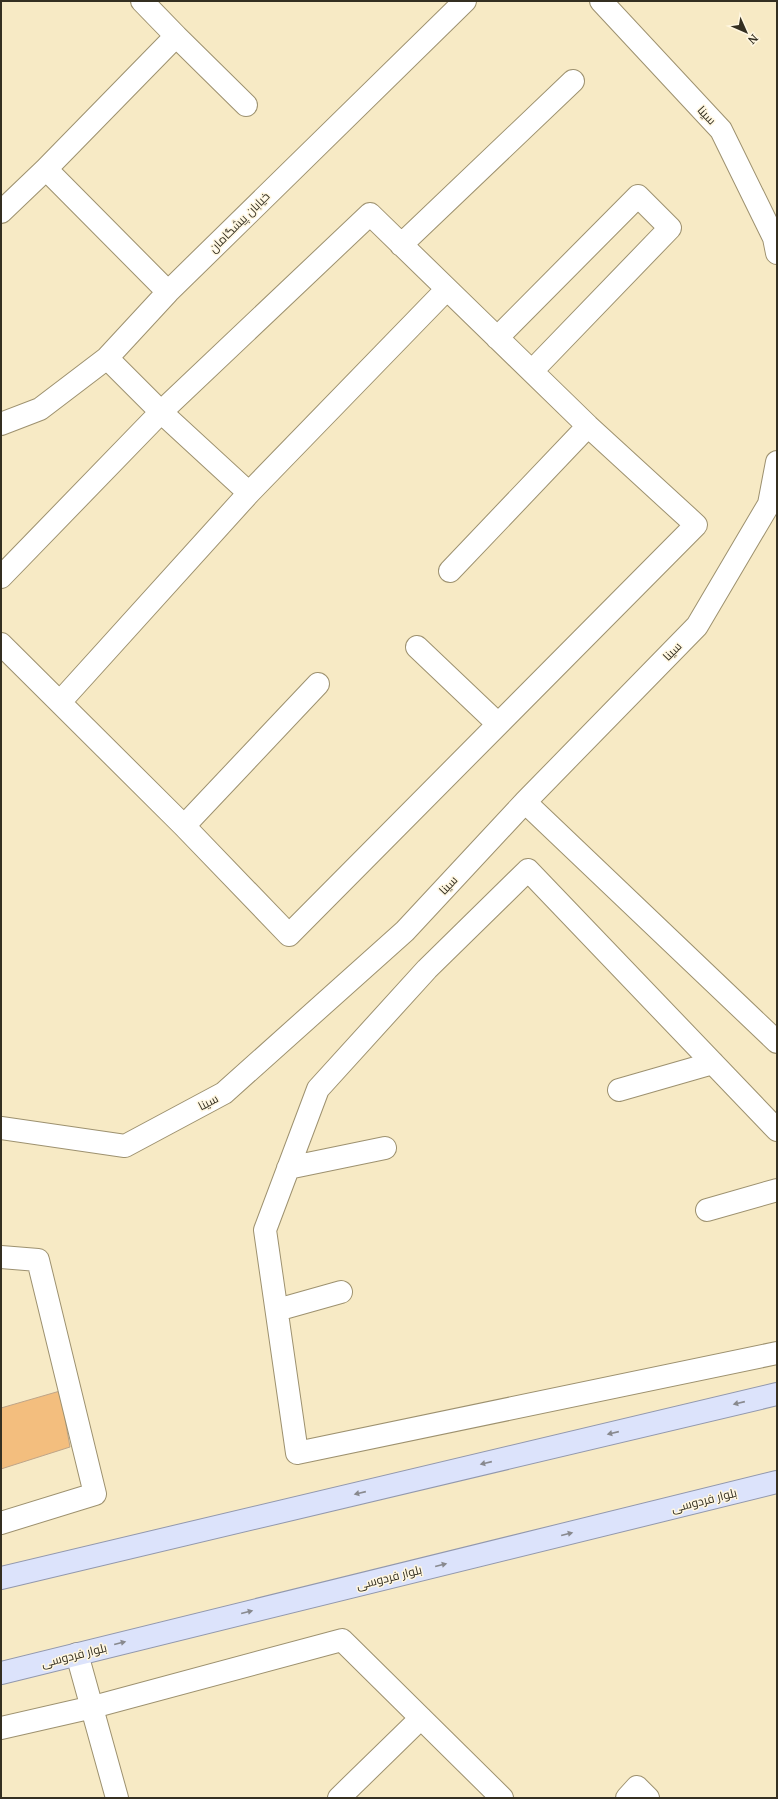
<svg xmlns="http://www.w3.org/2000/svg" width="778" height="1799" viewBox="0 0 778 1799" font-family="'Noto Serif',Cairo,serif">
<rect width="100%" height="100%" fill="#f7eac5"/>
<path fill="#f3be7e" stroke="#bfa588" d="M60 1391 70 1447 1 1469V1408Z"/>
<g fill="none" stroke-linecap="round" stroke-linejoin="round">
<defs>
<path id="minor" d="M142 1 176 36 46 169 168 292
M601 1 721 130 774 238 777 253
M176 36 246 105
M1 212 46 169
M401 245 573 81
M497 338 638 196 670 228 532 371
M107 358 161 412 249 493 447 289
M1 424 40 409 107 358 168 292 465 1
M450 571 588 426
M1 577 161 412 370 214 588 426 696 525 289 935 184 826 1 644
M417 647 498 724
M60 702 249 493
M525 802 777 1042
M184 826 318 684
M619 1090 713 1063
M1 1128 125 1146 224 1093 405 931 525 802 697 626 769 504 777 462
M777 1130 528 870 427 969 318 1089 265 1230 297 1453 777 1353
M288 1168 385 1148
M707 1210 777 1190
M1 1257 38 1260 95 1494 1 1523
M277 1310 341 1292
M77 1654 117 1798
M1 1728 93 1707 342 1640 502 1798
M339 1798 421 1718
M627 1798 637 1787 648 1798"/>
<path id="major" d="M1 1578 777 1394
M1 1673 777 1482"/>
</defs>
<use href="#minor" stroke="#9d916f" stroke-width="24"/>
<use href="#major" stroke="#9298ad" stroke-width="24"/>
<use href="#minor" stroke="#fff" stroke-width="22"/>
<use href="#major" stroke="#dce3fb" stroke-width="22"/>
</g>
<defs><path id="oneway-solid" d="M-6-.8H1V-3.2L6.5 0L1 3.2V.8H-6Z"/></defs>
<g fill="#88898e">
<use href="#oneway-solid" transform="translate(739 1403) rotate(167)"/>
<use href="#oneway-solid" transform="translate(613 1433) rotate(167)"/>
<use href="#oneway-solid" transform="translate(486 1463) rotate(167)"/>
<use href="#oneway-solid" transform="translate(360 1493) rotate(167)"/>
<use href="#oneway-solid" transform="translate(567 1534) rotate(-14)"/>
<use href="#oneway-solid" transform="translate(441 1565) rotate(-14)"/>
<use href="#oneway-solid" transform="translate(247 1612) rotate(-14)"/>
<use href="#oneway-solid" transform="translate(120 1643) rotate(-14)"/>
</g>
<g text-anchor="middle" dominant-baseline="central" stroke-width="3" stroke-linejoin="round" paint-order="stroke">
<g font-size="12" fill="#342f21" stroke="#fff7e1">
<text transform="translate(707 115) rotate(47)">سینا</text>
<text transform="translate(239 222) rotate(-45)">خیابان پیشگامان</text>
<text transform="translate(672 651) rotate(-46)">سینا</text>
<text transform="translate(448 885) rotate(-47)">سینا</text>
<text transform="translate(208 1102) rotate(-28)">سینا</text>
<text transform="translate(704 1500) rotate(-14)">بلوار فردوسی</text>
<text transform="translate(389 1577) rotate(-14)">بلوار فردوسی</text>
<text transform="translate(74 1655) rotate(-14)">بلوار فردوسی</text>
</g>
</g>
<rect width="778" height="1799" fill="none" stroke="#342f21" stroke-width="4"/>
<g transform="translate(746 32) rotate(135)" stroke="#fff7e1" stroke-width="3" paint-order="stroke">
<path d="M0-3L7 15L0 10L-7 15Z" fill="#342f21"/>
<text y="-6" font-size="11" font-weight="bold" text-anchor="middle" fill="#342f21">N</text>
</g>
</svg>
